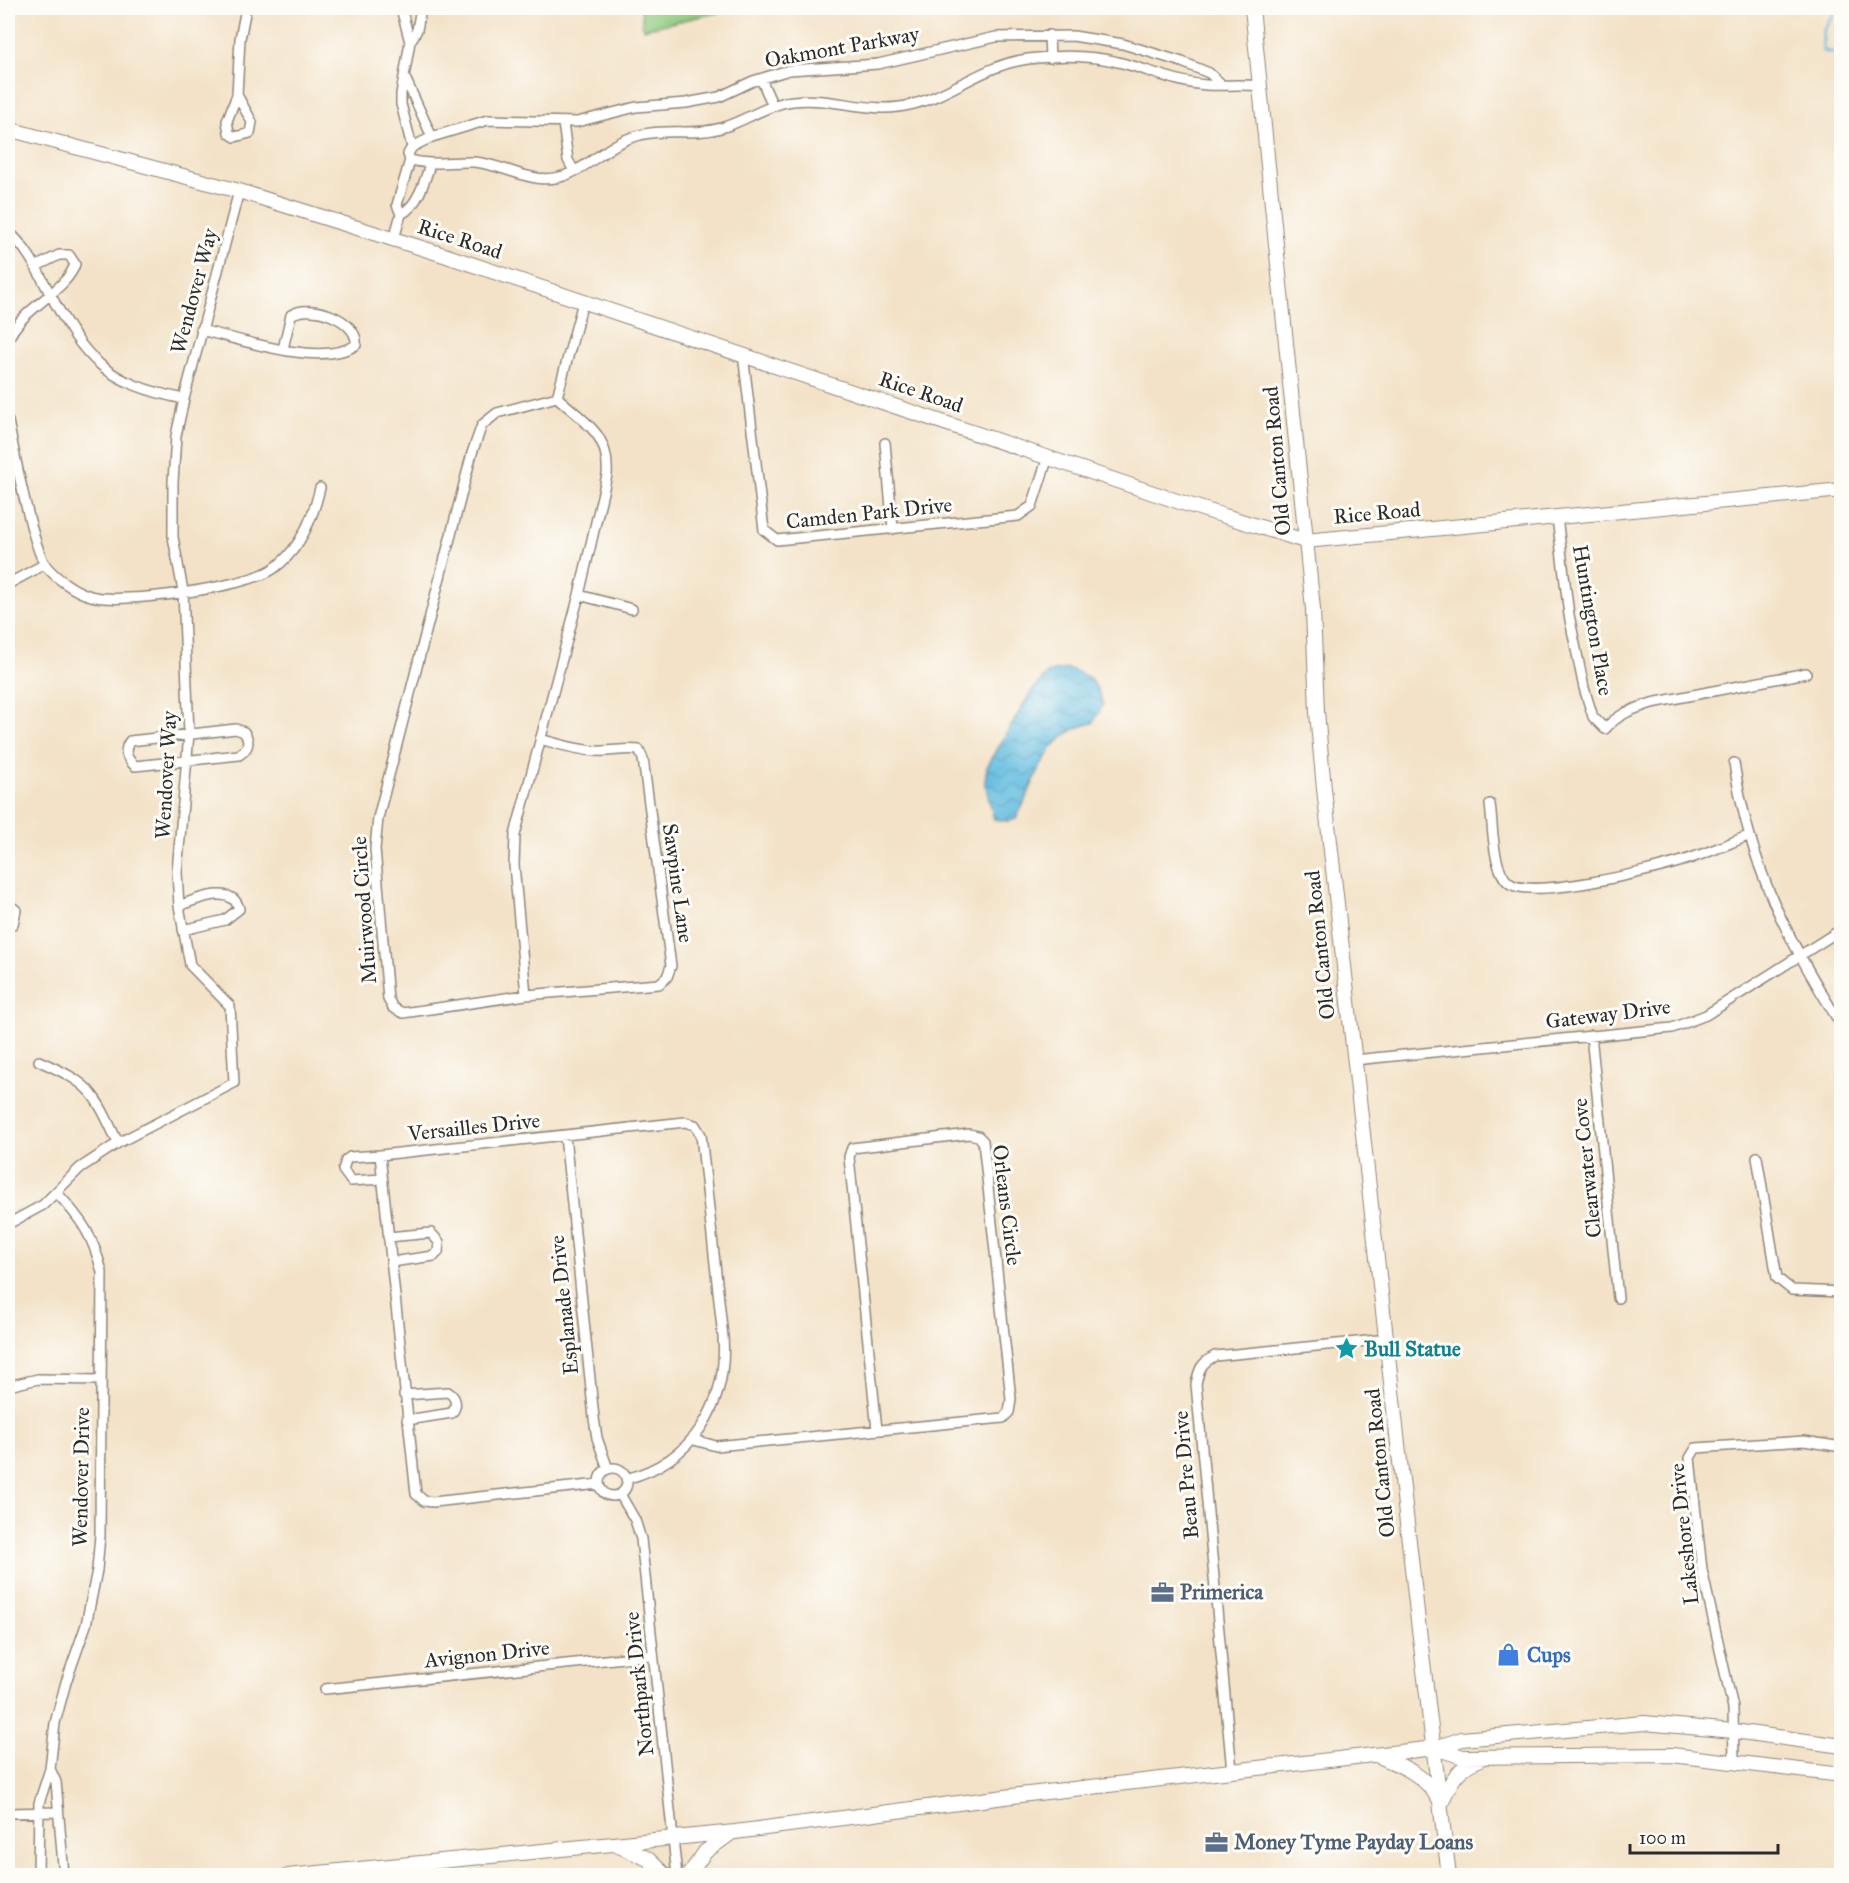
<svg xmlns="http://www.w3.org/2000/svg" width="1849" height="1883" viewBox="0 0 1849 1883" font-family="'IM FELL Great Primer',serif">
<defs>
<pattern id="water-waves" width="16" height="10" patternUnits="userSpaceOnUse" patternTransform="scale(1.5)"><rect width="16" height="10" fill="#64bde1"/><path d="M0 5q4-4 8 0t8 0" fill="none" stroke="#539ab7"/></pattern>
</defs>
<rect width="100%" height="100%" fill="#fdfcf7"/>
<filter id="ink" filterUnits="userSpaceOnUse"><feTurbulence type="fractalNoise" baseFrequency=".0167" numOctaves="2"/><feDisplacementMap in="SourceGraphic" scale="12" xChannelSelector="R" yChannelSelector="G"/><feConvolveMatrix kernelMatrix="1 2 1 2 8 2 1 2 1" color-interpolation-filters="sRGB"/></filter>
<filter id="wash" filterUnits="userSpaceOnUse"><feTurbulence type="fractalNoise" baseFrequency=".008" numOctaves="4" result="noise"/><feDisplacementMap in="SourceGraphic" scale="24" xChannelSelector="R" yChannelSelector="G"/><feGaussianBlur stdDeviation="1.35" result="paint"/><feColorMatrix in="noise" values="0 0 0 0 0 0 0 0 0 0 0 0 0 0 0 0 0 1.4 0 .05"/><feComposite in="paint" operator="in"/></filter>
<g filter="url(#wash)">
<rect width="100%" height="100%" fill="#f3e2c7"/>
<path fill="#8ec97e" stroke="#5c7a54" stroke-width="1.5" d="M641 8H738L643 29Z"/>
<path fill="url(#water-waves)" stroke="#487486" stroke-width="1.5" d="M1067 669C1088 673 1098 684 1103 705L1093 723C1043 733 1037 781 1016 819L1007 821 994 819 985 782 987 767 1031 692 1049 672Z"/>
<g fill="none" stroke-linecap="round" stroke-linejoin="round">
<path stroke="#64bde1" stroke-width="3" d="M1837 8 1823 31V51L1842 54"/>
</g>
</g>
<g filter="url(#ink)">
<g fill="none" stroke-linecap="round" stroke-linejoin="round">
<defs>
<path id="street" d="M401 8 410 42
M1049 35 1050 58
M761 79 773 106
M406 80 432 137
M1220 83 1209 73 1182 62 1123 44 1073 36 996 37 878 64 789 70 753 81 719 97 686 103 636 107 577 122 488 120 432 137 412 147 408 154 410 160C432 166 451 161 473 162 507 164 534 189 569 174 596 162 610 142 640 135 667 128 695 136 721 128 746 121 767 104 793 101 833 96 870 115 910 105 952 95 983 65 1028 59 1059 55 1092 55 1122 63 1149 70 1178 83 1206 85 1224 86 1242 84 1260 86
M237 95 252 122 250 133 235 137 229 133 227 121 237 95 240 39 246 8
M563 123 568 160 574 171
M412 147 401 104V94L410 42 417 30 421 8
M401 214C417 207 425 181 430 164
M8 231C27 248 37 269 49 292 86 361 106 383 184 399
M394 239 401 214 397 205 410 160
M201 330C240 339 320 368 356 345 359 320 310 302 291 315L283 349
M8 340C21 308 67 291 75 264L69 255H59L37 266
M743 354 764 530 777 540 1018 516 1032 506 1048 457
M557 397 583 302
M8 421C13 447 33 549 46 566 56 578 75 592 91 596 122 605 247 587 273 569 299 551 313 518 320 488
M885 443 893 529
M1557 517 1569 615 1584 688 1593 717 1605 729C1618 714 1633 709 1652 703L1806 673
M8 584 45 564
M579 595 632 609
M236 729 244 732C251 742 248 749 239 755L135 766C126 758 123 751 130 741Z
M1734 763C1750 867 1786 938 1842 1026
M1490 804C1493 825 1492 869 1509 883 1530 900 1650 871 1679 862 1703 855 1725 845 1748 836
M8 904 16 910 13 924 8 927
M179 906C194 900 233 883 239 909L225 920 183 930
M526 995 514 865 515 835 579 595 607 475C610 434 585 423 557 397L497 413 482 425 472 453 378 818 375 849 388 999 393 1008 403 1013 526 995 659 984 667 977 671 966 643 759 639 750C624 748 611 752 596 751 576 750 558 744 540 739
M1591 1035 1618 1298
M1354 1060 1672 1028 1706 1015 1842 929
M39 1061C91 1084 94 1091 118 1143
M565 1136 594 1418 597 1438 608 1469
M380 1155 350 1157 346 1160 343 1170 351 1181 382 1179
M1757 1157 1777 1278 1792 1290 1842 1292
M8 1224 43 1205 80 1168 118 1143 234 1083 230 1006 190 965 179 906 177 872 189 734 183 591 173 537V482L176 436 184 399 239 191
M388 1237 431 1233 439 1242 438 1252 434 1256 391 1262
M8 1386 38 1379 101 1380
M404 1395 448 1392C456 1397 458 1405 452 1413L407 1420
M694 1440 716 1446 1003 1418 1009 1412 1011 1399 983 1141 978 1136 969 1134 852 1148 849 1157 877 1430
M599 1482a14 14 0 1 1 28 0a14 14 0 1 1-28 0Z
M599 1484 433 1502 424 1501 416 1494 380 1155 685 1122 695 1125 701 1135 723 1337C728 1405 693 1461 626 1479
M620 1494 635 1520 641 1539 677 1876
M325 1689 653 1655
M1734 1761 1733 1708 1702 1570 1690 1458 1696 1448 1804 1441 1842 1447
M50 1769 56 1782 64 1876
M1232 1771 1196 1384C1199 1369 1201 1363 1215 1356L1388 1339
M8 1813 58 1812
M38 1876 39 1803 50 1769 55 1723 66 1682 86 1625 97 1570 100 1535 102 1272C93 1236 82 1220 57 1193"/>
<path id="secondary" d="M1252 8 1313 609 1317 712 1324 789 1418 1621 1449 1876
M8 129 239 191 444 255 1183 503 1305 541 1842 490
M1435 1748 1463 1757 1672 1755 1842 1775
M1376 1755C1402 1766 1425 1774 1439 1800
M1442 1802C1450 1781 1459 1766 1481 1759
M617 1845 648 1859 666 1876
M288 1876 735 1832 1020 1795 1435 1748 1462 1739 1644 1723 1734 1731 1842 1746
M688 1876 705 1852 731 1833"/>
</defs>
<use href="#street" stroke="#8f8679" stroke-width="12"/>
<use href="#secondary" stroke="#8f8679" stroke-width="16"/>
<use href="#street" stroke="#fff" stroke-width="9"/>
<use href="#secondary" stroke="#fff" stroke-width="14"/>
</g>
</g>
<defs>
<symbol id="sight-bare" viewBox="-9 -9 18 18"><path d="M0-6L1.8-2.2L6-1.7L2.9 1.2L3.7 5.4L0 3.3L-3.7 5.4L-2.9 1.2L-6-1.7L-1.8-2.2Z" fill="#0f9aa8" stroke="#fdfcf7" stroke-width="2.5" paint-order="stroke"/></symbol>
<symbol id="office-bare" viewBox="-9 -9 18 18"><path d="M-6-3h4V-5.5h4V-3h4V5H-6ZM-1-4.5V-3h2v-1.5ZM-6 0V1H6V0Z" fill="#5c6f8a" stroke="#fdfcf7" stroke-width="2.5" paint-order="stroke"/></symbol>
<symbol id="shop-bare" viewBox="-9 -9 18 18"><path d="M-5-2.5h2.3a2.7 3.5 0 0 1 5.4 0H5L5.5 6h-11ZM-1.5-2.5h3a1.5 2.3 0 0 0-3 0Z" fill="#3f7fe0" stroke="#fdfcf7" stroke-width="2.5" paint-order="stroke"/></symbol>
</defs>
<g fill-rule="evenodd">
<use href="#sight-bare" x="1330" y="1332" width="33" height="33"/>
<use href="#office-bare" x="1146" y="1576" width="33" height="33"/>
<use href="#shop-bare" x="1492" y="1638" width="33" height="33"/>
<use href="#office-bare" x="1200" y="1826" width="33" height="33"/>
</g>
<g text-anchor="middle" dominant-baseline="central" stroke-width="6" stroke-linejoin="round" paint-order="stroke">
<g font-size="21" fill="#2b2b2b" stroke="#fdfcf7">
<text transform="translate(842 47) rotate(-10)">Oakmont Parkway</text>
<text transform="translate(460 239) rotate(18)">Rice Road</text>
<text transform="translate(194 291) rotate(-75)">Wendover Way</text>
<text transform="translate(921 392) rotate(19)">Rice Road</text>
<text transform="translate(1277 461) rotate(-95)">Old Canton Road</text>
<text transform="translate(869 513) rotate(-6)">Camden Park Drive</text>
<text transform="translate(1377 513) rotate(-5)">Rice Road</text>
<text transform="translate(1593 620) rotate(80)">Huntington Place</text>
<text transform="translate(166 775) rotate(-87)">Wendover Way</text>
<text transform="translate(678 883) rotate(82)">Sawpine Lane</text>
<text transform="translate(364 910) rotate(-94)">Muirwood Circle</text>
<text transform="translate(1320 945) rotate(-96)">Old Canton Road</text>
<text transform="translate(1608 1014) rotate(-7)">Gateway Drive</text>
<text transform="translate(474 1127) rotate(-6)">Versailles Drive</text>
<text transform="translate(1587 1168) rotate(-96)">Clearwater Cove</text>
<text transform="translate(1007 1205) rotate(83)">Orleans Circle</text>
<text transform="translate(564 1305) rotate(-96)">Esplanade Drive</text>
<text transform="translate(1380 1463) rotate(-96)">Old Canton Road</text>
<text transform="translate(1186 1475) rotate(-95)">Beau Pre Drive</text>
<text transform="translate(81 1477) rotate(-89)">Wendover Drive</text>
<text transform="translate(1684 1534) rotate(-96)">Lakeshore Drive</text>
<text transform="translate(487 1654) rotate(-6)">Avignon Drive</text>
<text transform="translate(639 1684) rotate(-96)">Northpark Drive</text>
</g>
<g font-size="21" font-weight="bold" fill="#0d838f" stroke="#fdfcf7" text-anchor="start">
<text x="1364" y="1349">Bull Statue</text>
</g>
<g font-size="21" font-weight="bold" fill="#4e5e75" stroke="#fdfcf7" text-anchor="start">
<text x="1180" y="1592">Primerica</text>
<text x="1234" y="1842">Money Tyme Payday Loans</text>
</g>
<g font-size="21" font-weight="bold" fill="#366cbe" stroke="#fdfcf7" text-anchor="start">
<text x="1527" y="1655">Cups</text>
</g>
</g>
<rect width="1849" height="1883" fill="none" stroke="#fdfcf7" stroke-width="30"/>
<path d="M1630 1844v9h148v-9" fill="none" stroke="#2b2b2b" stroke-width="3"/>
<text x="1639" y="1844" font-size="18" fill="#2b2b2b" stroke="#fdfcf7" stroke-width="4.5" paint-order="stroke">100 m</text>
</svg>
